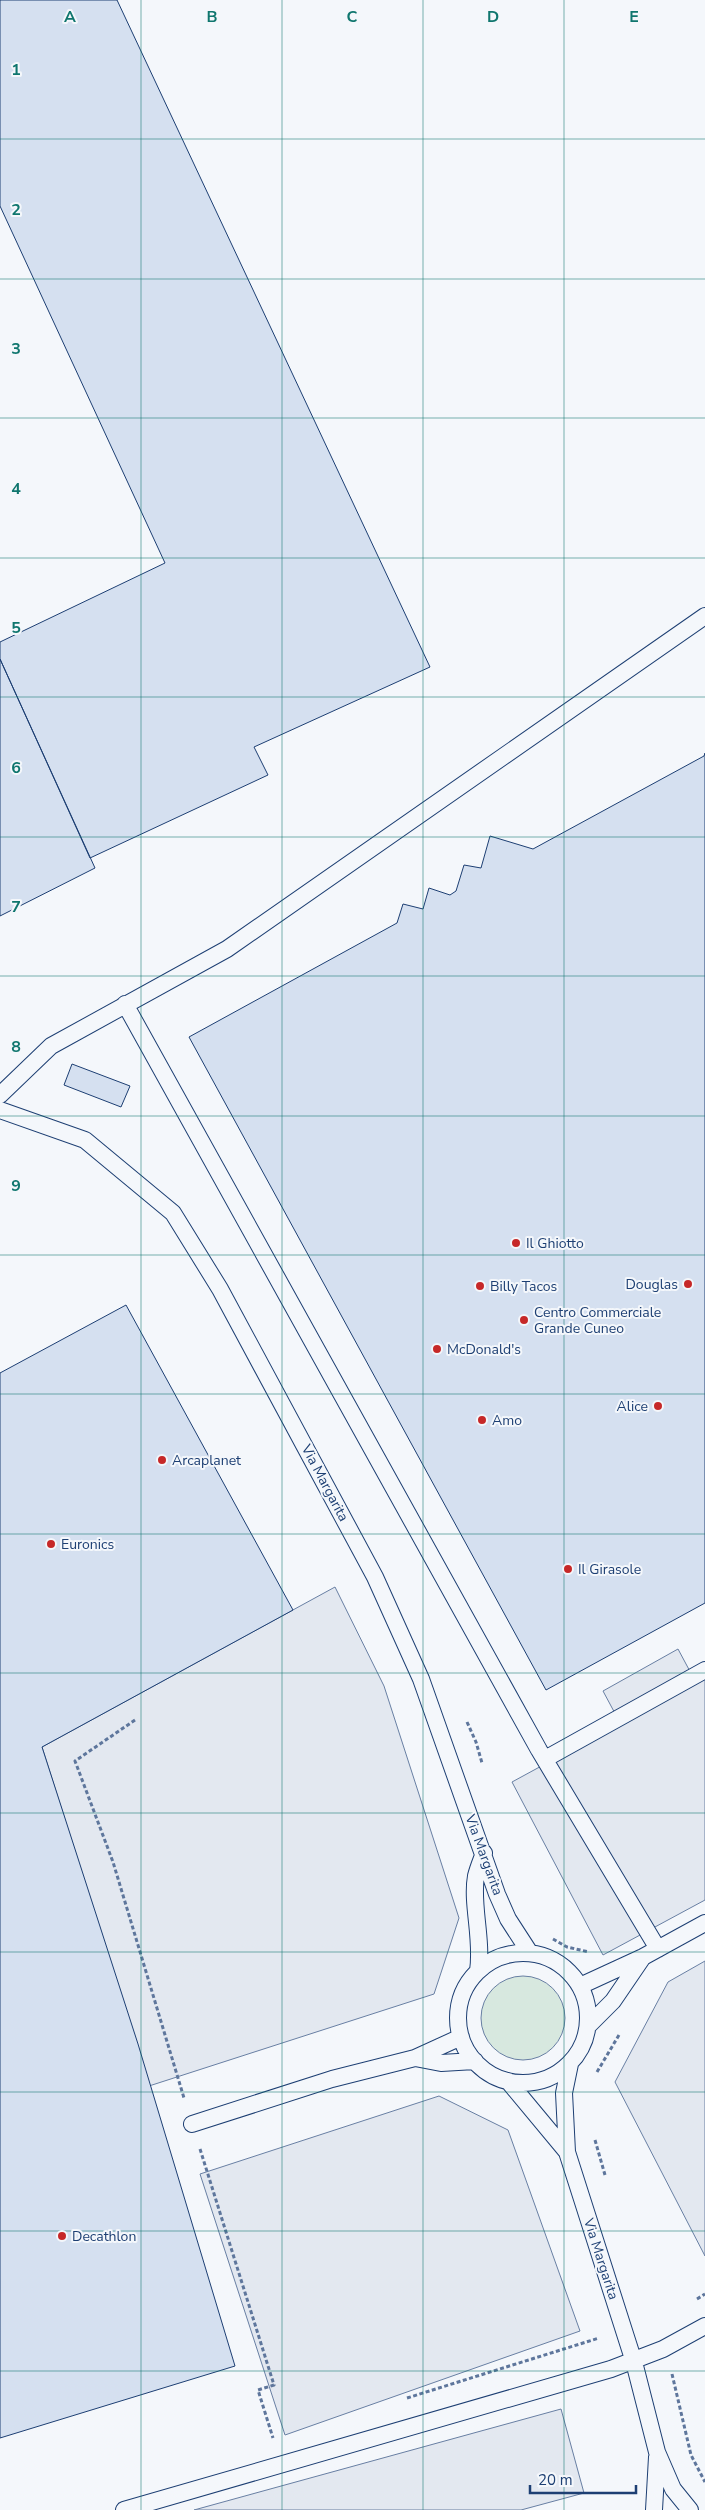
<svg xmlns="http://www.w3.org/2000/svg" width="705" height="2510" viewBox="0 0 705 2510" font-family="'Nunito Sans',sans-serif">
<rect width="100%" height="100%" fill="#f4f7fb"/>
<path fill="#d7e8df" stroke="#687fa3" d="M481 2018a42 42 0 1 1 84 0a42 42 0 1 1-84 0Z"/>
<path fill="#e3e8f0" stroke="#687fa3" d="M335 1587 384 1686 459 1918 434 1994 149 2086 42 1747Z
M678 1649 693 1677 618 1719 603 1691Z
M705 1677V1900L603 1955 512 1782Z
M705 1961V2256L615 2082 668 1982Z
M439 2096 508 2130 580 2331 285 2435 200 2174Z
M561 2409 584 2493 521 2510H194Z"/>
<path fill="#d5e0f0" stroke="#1d3f73" d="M0 0H117L430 667 254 747 268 775 90 858 0 659V642L165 563 0 206Z
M0 659 95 868 0 916Z
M705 753V1603L546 1690 189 1037 397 923 403 904 423 909 429 888 450 895 456 891 464 865 481 868 490 836 533 849 704 756Z
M72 1064 130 1086 121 1107 64 1085Z
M126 1305 293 1610 42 1747 138 2044 235 2366 0 2438V1373Z"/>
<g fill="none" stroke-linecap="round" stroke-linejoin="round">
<defs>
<path id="service" d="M125 1004 539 1750 658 1949
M0 1095 51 1046 227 949 705 616
M0 1110 85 1140 173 1213 220 1289 375 1577 421 1679 497 1894 508 1919 530 1953
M545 1759 705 1670
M458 2018a65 65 0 1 1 130 0a65 65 0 1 1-130 0Z
M478 1971C483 1939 471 1904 476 1876 478 1868 481 1861 484 1853
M580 1986 643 1957 705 1923
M588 2026 613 2001 643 1957
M415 2058 441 2063 475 2061
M570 2064 564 2093 567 2152 634 2362 657 2452 673 2489 690 2510
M508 2081 567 2152
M192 2124 332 2079 415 2058 461 2037
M124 2510 611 2369 663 2349 705 2326
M654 2510 657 2457"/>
</defs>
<use href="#service" stroke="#1d3f73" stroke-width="18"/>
<path stroke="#5e769c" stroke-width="3" stroke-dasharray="4 2.5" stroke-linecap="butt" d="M135 1720 75 1761 113 1862 184 2098
M467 1722 476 1742 482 1763
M553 1939 567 1947 589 1952
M597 2072 619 2035
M595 2140 605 2175
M200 2149 274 2385 258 2390 273 2438
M697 2299 705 2294
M672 2374 691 2455 705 2482
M407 2398 599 2338"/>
<use href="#service" stroke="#f4f7fb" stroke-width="16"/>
</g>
<path fill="none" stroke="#0f766e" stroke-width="1" stroke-opacity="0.55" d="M141 0V2510M282 0V2510M423 0V2510M564 0V2510M0 139H705M0 279H705M0 418H705M0 558H705M0 697H705M0 837H705M0 976H705M0 1116H705M0 1255H705M0 1394H705M0 1534H705M0 1673H705M0 1813H705M0 1952H705M0 2092H705M0 2231H705M0 2371H705"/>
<g fill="#c62828" stroke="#f4f7fb" stroke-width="2">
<circle cx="516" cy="1243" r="5"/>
<circle cx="688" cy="1284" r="5"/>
<circle cx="480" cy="1286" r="5"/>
<circle cx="524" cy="1320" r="5"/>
<circle cx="437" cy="1349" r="5"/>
<circle cx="658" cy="1406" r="5"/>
<circle cx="482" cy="1420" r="5"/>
<circle cx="162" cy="1460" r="5"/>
<circle cx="51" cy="1544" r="5"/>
<circle cx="568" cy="1569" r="5"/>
<circle cx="62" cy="2236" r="5"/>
</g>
<g text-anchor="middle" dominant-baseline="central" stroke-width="4" stroke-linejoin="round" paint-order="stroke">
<g font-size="14" fill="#1d3f73" stroke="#f4f7fb" text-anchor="start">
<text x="526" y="1243">Il Ghiotto</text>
<text x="678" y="1284" text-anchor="end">Douglas</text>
<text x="490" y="1286">Billy Tacos</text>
<text x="534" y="1312">Centro Commerciale<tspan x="534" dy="16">Grande Cuneo</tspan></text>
<text x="447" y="1349">McDonald's</text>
<text x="648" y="1406" text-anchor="end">Alice</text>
<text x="492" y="1420">Amo</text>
<text x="172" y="1460">Arcaplanet</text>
<text x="61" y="1544">Euronics</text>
<text x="578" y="1569">Il Girasole</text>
<text x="72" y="2236">Decathlon</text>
</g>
<g font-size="14" fill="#1d3f73" stroke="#f4f7fb">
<text transform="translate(325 1483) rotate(62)">Via Margarita</text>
<text transform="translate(484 1855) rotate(70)">Via Margarita</text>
<text transform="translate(601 2259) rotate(72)">Via Margarita</text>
</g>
</g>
<g font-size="16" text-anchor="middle" font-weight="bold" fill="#0f766e" stroke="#f4f7fb" stroke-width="4" stroke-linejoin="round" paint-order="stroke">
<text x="70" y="22">A</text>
<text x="212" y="22">B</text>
<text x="352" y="22">C</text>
<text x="493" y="22">D</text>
<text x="634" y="22">E</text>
<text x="16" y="75">1</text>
<text x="16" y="215">2</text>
<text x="16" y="354">3</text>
<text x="16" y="494">4</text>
<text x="16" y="633">5</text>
<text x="16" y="773">6</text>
<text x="16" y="912">7</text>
<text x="16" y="1052">8</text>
<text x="16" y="1191">9</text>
</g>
<path d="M530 2485v8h106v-8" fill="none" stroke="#1d3f73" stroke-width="2.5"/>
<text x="538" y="2485" font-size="15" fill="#1d3f73" stroke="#f4f7fb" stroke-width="4" paint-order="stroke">20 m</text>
</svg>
